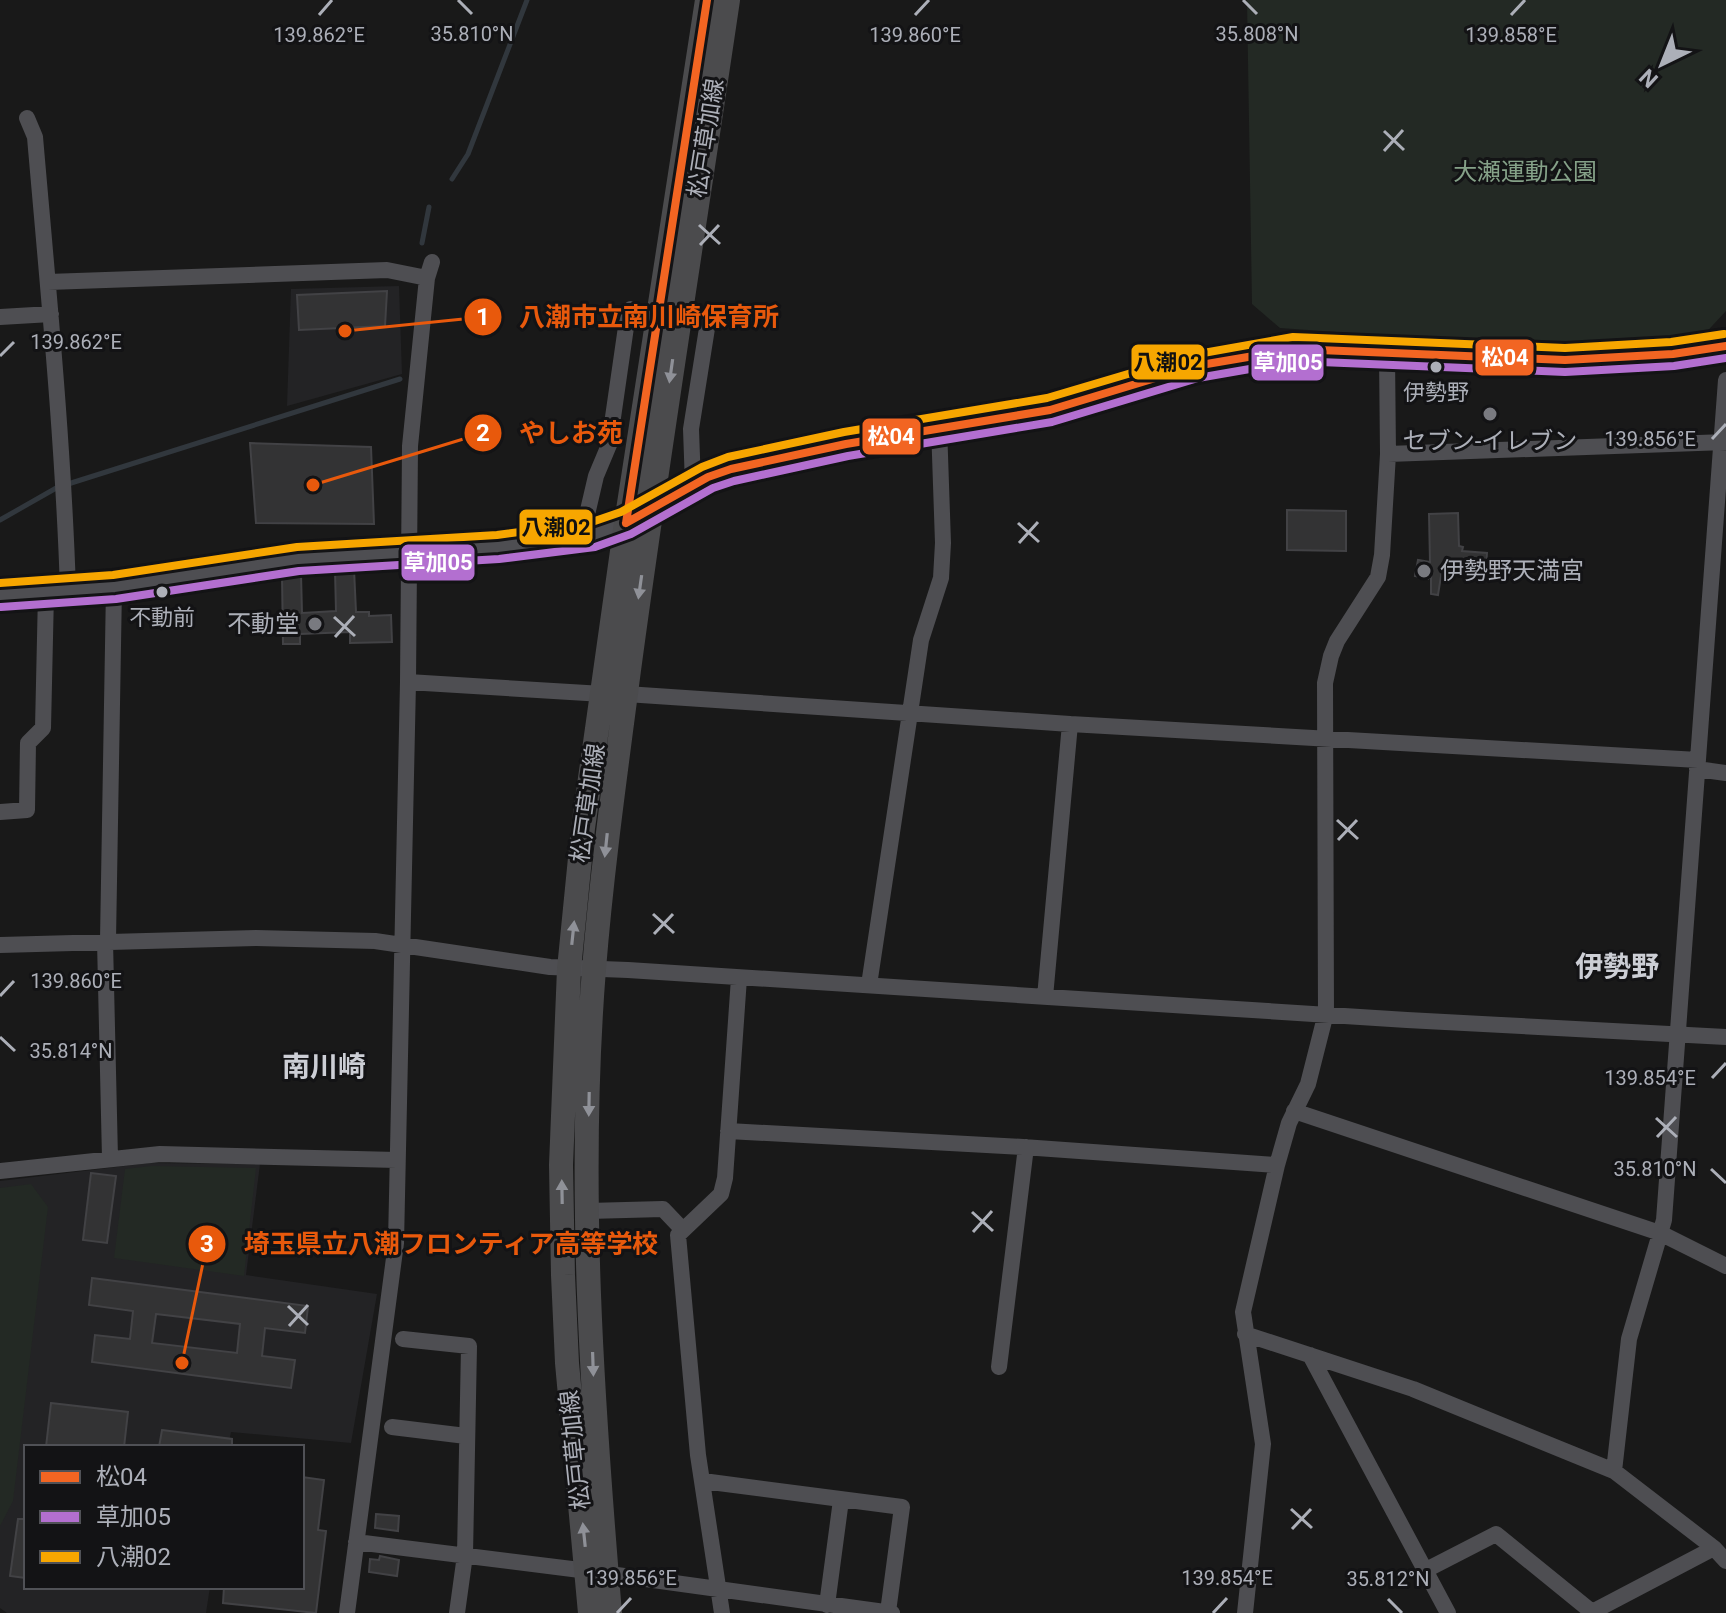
<svg xmlns="http://www.w3.org/2000/svg" width="1726" height="1613" font-family="Roboto,'Noto Sans JP',sans-serif">
<rect width="100%" height="100%" fill="#191919"/>
<path fill="#232325" d="M399,286L402,374L287,406L291,289Z
M150,1163L260,1164L246,1275L377,1294L351,1443L231,1432L228,1447H26V1587H210L206,1613H7L0,1608V1181Z"/>
<path fill="#232924" d="M1247,0H1726V311L1699,340L1518,345L1280,328L1252,304Z
M152,1166L256,1168L244,1276L114,1258L125,1169Z
M31,1184L48,1207L13,1501L0,1526V1188Z"/>
<g fill="none" stroke-linecap="round" stroke-linejoin="round">
<path stroke="#31373d" stroke-width="5" d="M452,179L468,154L527,0
M422,243L429,207
M68,484L400,379
M0,520L58,487"/>
</g>
<path fill="#333334" stroke="#424245" stroke-width="2" fill-rule="evenodd" d="M387,291L385,326L299,330L297,295Z
M250,443L371,447L374,524L256,523Z
M1287,510L1346,511V551L1287,550Z
M1458,513L1459,546L1463,547L1462,551L1487,553L1486,567L1443,563L1438,595L1431,594V576L1428,579L1415,576L1418,560L1430,562L1429,514Z
M354,569L356,612H369V616L391,615L392,642L350,643V632L300,634V644H283L282,575L301,574L302,613L336,611L335,570Z
M91,1173L116,1176L107,1243L83,1240Z
M92,1278L308,1306L305,1333L265,1328L262,1356L295,1360L291,1388L92,1362L95,1335L130,1339L133,1311L89,1305ZM156,1314L240,1324L237,1353L152,1343Z
M51,1403L128,1412L124,1447H46Z
M162,1430L232,1439V1447H159Z
M302,1477L324,1480L318,1530L326,1531L316,1613L223,1603L224,1587H302Z
M376,1514L399,1516L398,1531L375,1528Z
M18,1519H26V1578L10,1576Z
M380,1556L399,1560L397,1576L369,1572L370,1559L379,1560Z"/>
<g fill="none" stroke-linecap="round" stroke-linejoin="round">
<path stroke="#4e4e52" stroke-width="16" d="M27,118L35,137C48,288 63,438 68,590
M48,282L387,270L427,278
M0,317L51,314
M1388,454L1726,442
M693,485L691,429L708,322L699,320
M582,536L596,476L609,445L626,327L631,309L639,311
M408,682L603,694
M626,694L1070,724L1698,760
M1697,769L1726,773
M0,812L27,810L28,743L43,728L46,593
M108,940L114,587
M105,941L110,1158
M0,945L256,938L375,941L550,967L628,970L1407,1020L1726,1037
M869,985L921,640L941,578L943,543L939,426
M1045,997L1070,724
M1294,1111L1660,1233L1726,1266
M728,1131L1023,1147L1277,1165
M0,1171L160,1154L397,1160
M588,1211L663,1209L683,1230
M1245,1334L1413,1389L1614,1471L1714,1548L1726,1561
M403,1339L469,1346L465,1555L457,1613
M1310,1355L1448,1613
M999,1367L1026,1147
M392,1427L466,1436
M1614,1471L1629,1339L1664,1220L1726,380
M703,1481L902,1507L888,1612
M356,1542L588,1571L892,1613
M1426,1570L1496,1534L1592,1612L1714,1548
M827,1605L841,1500
M347,1613L396,1243L408,682L410,446L427,278L432,262
M722,1613L698,1455L678,1235L721,1194L725,1178L739,978
M1245,1613L1263,1444L1243,1312L1277,1165L1289,1123L1308,1084L1326,1013L1325,683L1331,656L1337,641L1378,577L1382,555L1388,454L1387,355"/>
<path stroke="#4e4e52" stroke-width="20" d="M0,595L114,587L298,559L498,547L592,535L626,523L708,477L731,469L846,444L1050,410L1195,366L1295,349C1438,354 1584,372 1726,346"/>
<path stroke="#4b4b4d" stroke-width="24" d="M590,1613L567,1363L563,1275L561,1165L569,969L583,828L626,523L707,0
M610,1613C592,1400 577,1183 594,969C602,869 616,770 629,670C659,446 695,223 728,0"/>
<defs>
<path id="bus-1" d="M626,523L708,477L731,469L846,444L1050,410L1195,366L1295,349L1565,360L1673,354L1726,346
M626,523L707,0"/>
<path id="bus-2" d="M1,607L116,599L299,571L499,559L595,547L631,534L713,488L734,481L848,456L1052,422L1198,378L1296,361L1565,372L1674,366L1726,358"/>
<path id="bus-3" d="M0,583L113,575L297,547L497,535L589,523L621,512L702,467L728,457L844,432L1047,398L1192,355L1293,337L1565,348L1671,342L1724,334"/>
</defs>
<use href="#bus-1" stroke="#131315" stroke-width="14"/>
<use href="#bus-2" stroke="#131315" stroke-width="14"/>
<use href="#bus-3" stroke="#131315" stroke-width="14"/>
<use href="#bus-1" stroke="#f26522" stroke-width="8"/>
<use href="#bus-2" stroke="#b36fd0" stroke-width="8"/>
<use href="#bus-3" stroke="#f7a600" stroke-width="8"/>
</g>
<defs><path id="oneway-solid" d="M-6-.8H1V-3.2L6.5 0L1 3.2V.8H-6Z" transform="scale(2)"/></defs>
<g fill="#8f9198">
<use href="#oneway-solid" transform="translate(671 371) rotate(98)"/>
<use href="#oneway-solid" transform="translate(640 587) rotate(98)"/>
<use href="#oneway-solid" transform="translate(606 845) rotate(96)"/>
<use href="#oneway-solid" transform="translate(573 933) rotate(-84)"/>
<use href="#oneway-solid" transform="translate(589 1104) rotate(91)"/>
<use href="#oneway-solid" transform="translate(562 1192) rotate(-91)"/>
<use href="#oneway-solid" transform="translate(593 1364) rotate(88)"/>
<use href="#oneway-solid" transform="translate(584 1535) rotate(-96)"/>
</g>
<path fill="none" stroke="#acafb8" stroke-width="3" d="M458,0L472,14M1243,0L1257,14M319,15L332,0M915,15L929,0M1511,15L1525,0M1384,131L1404,150M1384,151L1403,130M699,225L720,244M700,245L719,225M0,356L14,342M1712,439L1726,424M1018,523L1039,542M1019,543L1038,522M334,617L355,636M335,637L354,616M1337,820L1358,839M1338,840L1357,820M653,914L674,933M654,934L673,914M0,996L14,981M0,1037L15,1051M1712,1078L1726,1063M1656,1118L1677,1137M1657,1137L1676,1117M1711,1169L1726,1183M972,1212L993,1231M973,1232L992,1211M288,1306L308,1325M289,1326L308,1305M1291,1509L1312,1528M1292,1529L1311,1509M1388,1599L1402,1613M617,1613L631,1598M1213,1613L1227,1598"/>
<g fill="#acafb8" stroke="#131315" stroke-width="3">
<circle cx="1436" cy="367" r="7"/>
<circle cx="162" cy="592" r="7"/>
</g>
<g fill="#797a80" stroke="#131315" stroke-width="3">
<circle cx="1490" cy="414" r="8"/>
<circle cx="1424" cy="571" r="8"/>
<circle cx="315" cy="624" r="8"/>
</g>
<g text-anchor="middle" dominant-baseline="central" stroke-width="6" stroke-linejoin="round" paint-order="stroke">
<g font-size="22" fill="#acafb8" stroke="#131315">
<text x="1436" y="392">伊勢野</text>
<text x="162" y="617">不動前</text>
</g>
<g font-size="24" fill="#acafb8" stroke="#131315">
<text transform="translate(706 138) rotate(-81)">松戸草加線</text>
<text transform="translate(588 803) rotate(-82)">松戸草加線</text>
<text transform="translate(575 1450) rotate(-96)">松戸草加線</text>
</g>
<g font-size="24" fill="#85a188" stroke="#131315">
<text x="1525" y="172">大瀬運動公園</text>
</g>
<g font-size="24" fill="#acafb8" stroke="#131315">
<text x="1490" y="441">セブン-イレブン</text>
<text x="1440" y="571" text-anchor="start">伊勢野天満宮</text>
<text x="299" y="624" text-anchor="end">不動堂</text>
</g>
<g font-size="28" font-weight="bold" fill="#ccced5" stroke="#131315">
<text x="1617" y="966">伊勢野</text>
<text x="324" y="1066">南川崎</text>
</g>
</g>
<g font-size="20" text-anchor="middle" fill="#acafb8" stroke="#131315" stroke-width="6" stroke-linejoin="round" paint-order="stroke">
<text x="472" y="41">35.810°N</text>
<text x="1257" y="41">35.808°N</text>
<text x="319" y="42">139.862°E</text>
<text x="915" y="42">139.860°E</text>
<text x="1511" y="42">139.858°E</text>
<text x="76" y="349">139.862°E</text>
<text x="1650" y="446">139.856°E</text>
<text x="76" y="988">139.860°E</text>
<text x="71" y="1058">35.814°N</text>
<text x="1650" y="1085">139.854°E</text>
<text x="1655" y="1176">35.810°N</text>
<text x="631" y="1585">139.856°E</text>
<text x="1227" y="1585">139.854°E</text>
<text x="1388" y="1586">35.812°N</text>
</g>
<path fill="none" stroke="#e8590c" stroke-width="3" d="M345 331L483 317M313 485L483 433M182 1363L207 1244"/>
<g fill="#e8590c" stroke="#131315" stroke-width="3">
<circle cx="345" cy="331" r="8"/>
<circle cx="313" cy="485" r="8"/>
<circle cx="182" cy="1363" r="8"/>
<circle cx="483" cy="317" r="20"/>
<circle cx="483" cy="433" r="20"/>
<circle cx="207" cy="1244" r="20"/>
</g>
<g font-size="24" text-anchor="middle" font-weight="bold" fill="#fff">
<text x="483" y="325">1</text>
<text x="483" y="441">2</text>
<text x="207" y="1252">3</text>
</g>
<g font-size="26" text-anchor="middle" font-weight="bold" fill="#e8590c" stroke="#131315" stroke-width="6" stroke-linejoin="round" paint-order="stroke">
<text x="649" y="326">八潮市立南川崎保育所</text>
<text x="571" y="442">やしお苑</text>
<text x="451" y="1253">埼玉県立八潮フロンティア高等学校</text>
</g>
<g stroke="#131315" stroke-width="3">
<rect x="1474" y="338" width="61" height="39" rx="8" fill="#f26522"/>
<rect x="1130" y="343" width="76" height="38" rx="8" fill="#f7a600"/>
<rect x="1250" y="343" width="75" height="39" rx="8" fill="#b36fd0"/>
<rect x="861" y="417" width="61" height="39" rx="8" fill="#f26522"/>
<rect x="518" y="508" width="76" height="38" rx="8" fill="#f7a600"/>
<rect x="400" y="543" width="76" height="39" rx="8" fill="#b36fd0"/>
</g>
<g font-size="22" text-anchor="middle" font-weight="bold" fill="#fff">
<text x="1505" y="365">松04</text>
<text x="1288" y="370">草加05</text>
<text x="891" y="444">松04</text>
<text x="438" y="570">草加05</text>
</g>
<g font-size="22" text-anchor="middle" font-weight="bold" fill="#111">
<text x="1168" y="370">八潮02</text>
<text x="556" y="535">八潮02</text>
</g>
<rect x="24" y="1445" width="280" height="144" fill="#131315" stroke="#505156" stroke-width="2"/>
<rect x="40" y="1471" width="40" height="12" fill="#f26522" stroke="#505156" stroke-width="2"/>
<text x="96" y="1485" font-size="24" fill="#acafb8">松04</text>
<rect x="40" y="1511" width="40" height="12" fill="#b36fd0" stroke="#505156" stroke-width="2"/>
<text x="96" y="1525" font-size="24" fill="#acafb8">草加05</text>
<rect x="40" y="1551" width="40" height="12" fill="#f7a600" stroke="#505156" stroke-width="2"/>
<text x="96" y="1565" font-size="24" fill="#acafb8">八潮02</text>
<g transform="translate(1662 64) rotate(223)" stroke="#131315" stroke-width="6" paint-order="stroke">
<path d="M0-6L14 30L0 20L-14 30Z" fill="#acafb8"/>
<text y="-12" font-size="22" font-weight="bold" text-anchor="middle" fill="#acafb8">N</text>
</g>
</svg>
